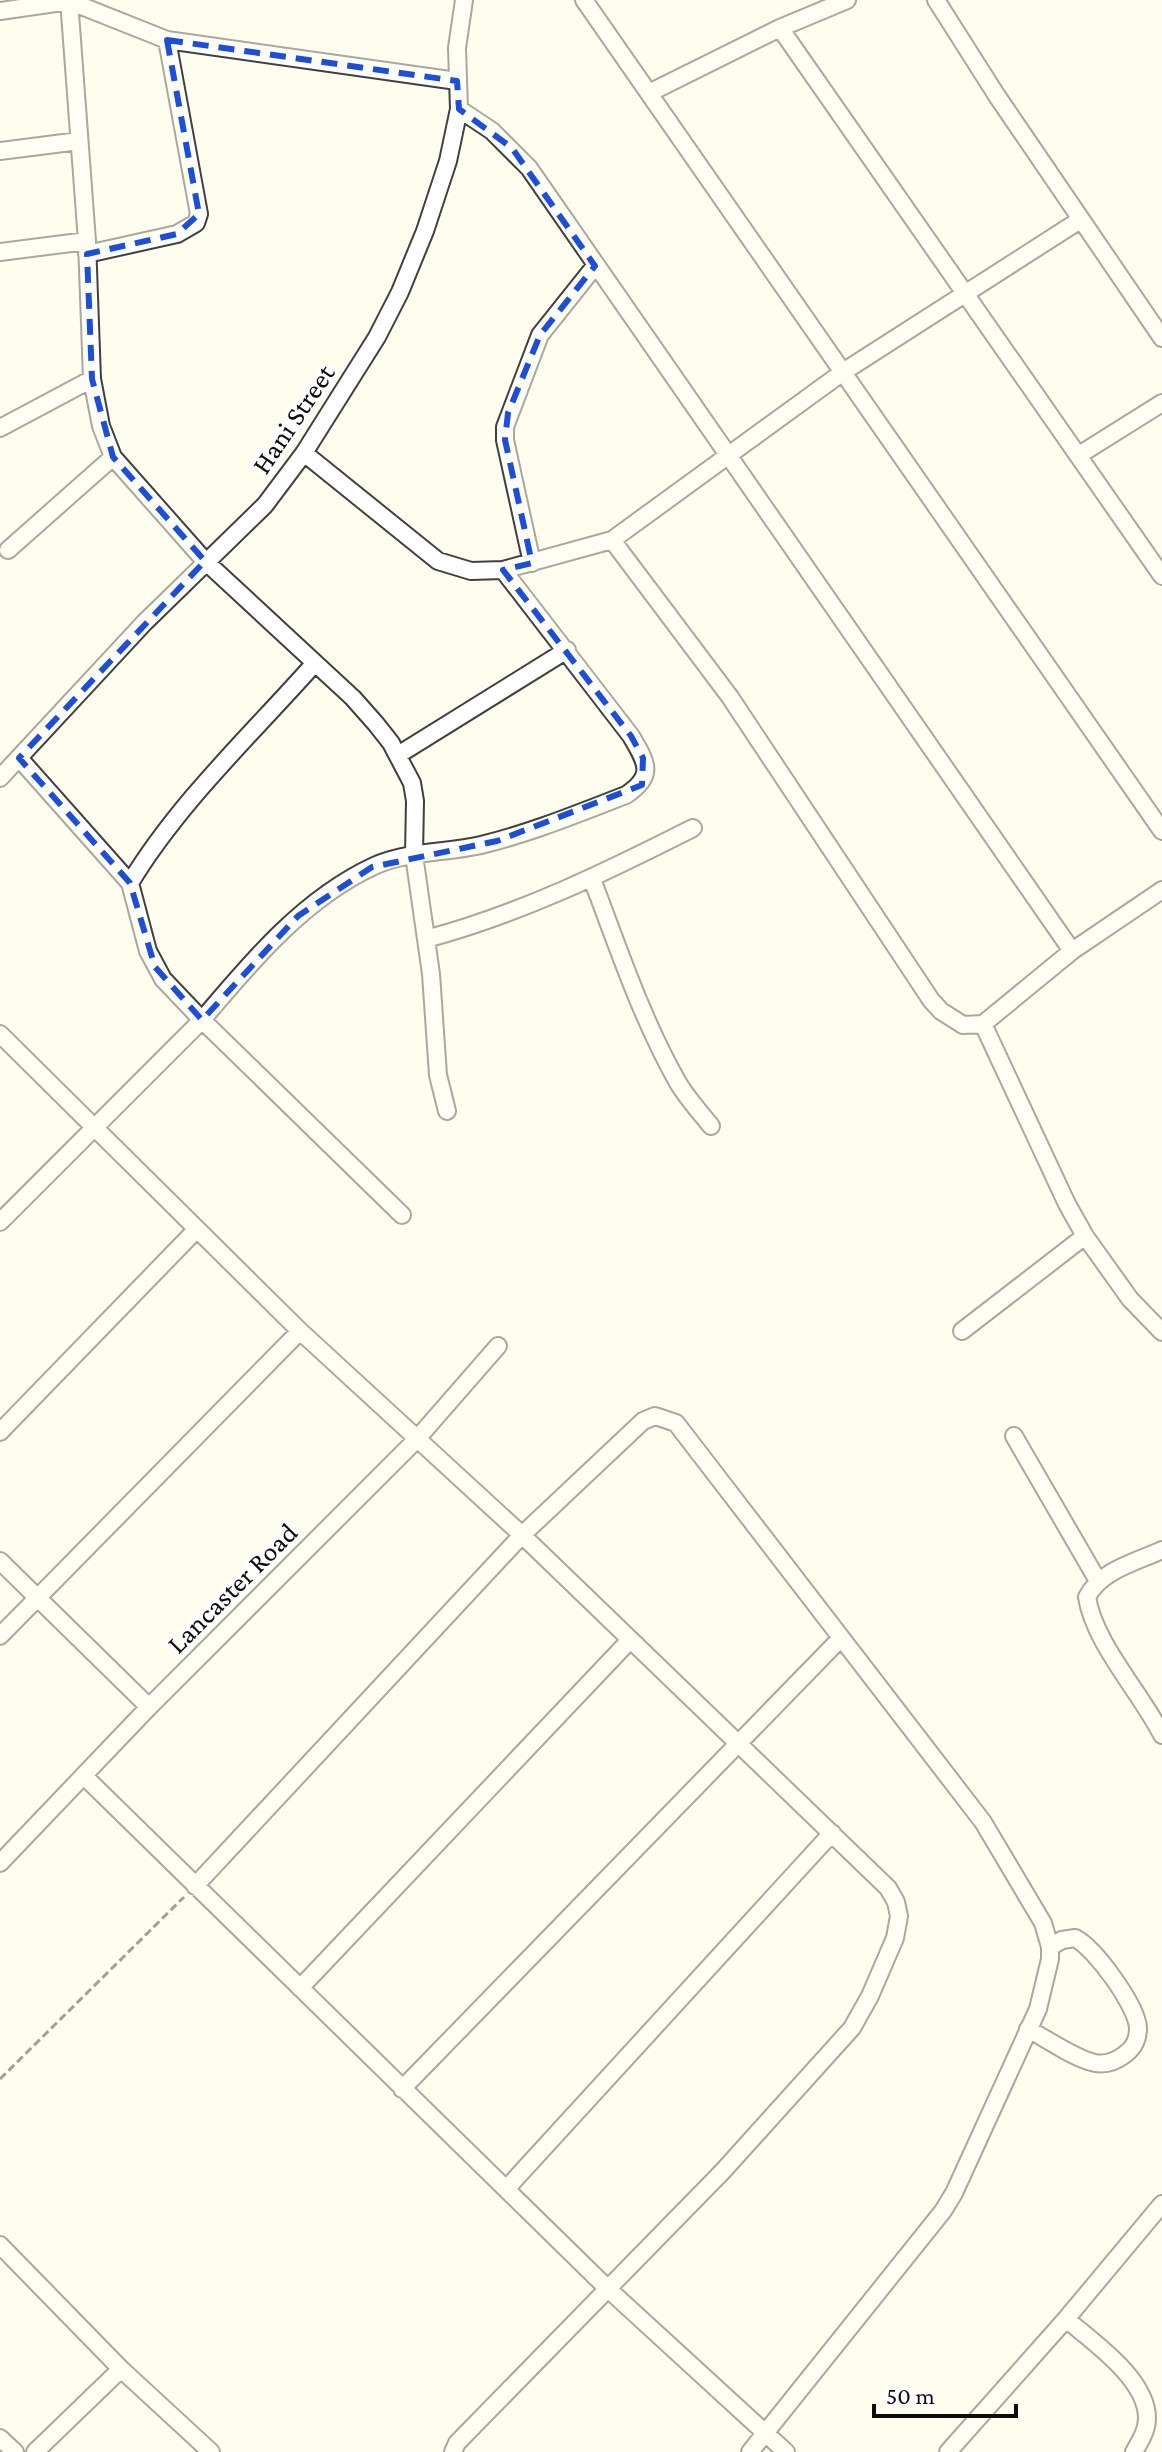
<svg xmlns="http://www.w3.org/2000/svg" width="1162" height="2452" font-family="'Crimson Pro',serif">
<rect width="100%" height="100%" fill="#fffded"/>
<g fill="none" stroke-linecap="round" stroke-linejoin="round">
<defs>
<path id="minor" d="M69,0L87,241L92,379L101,426L113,457L205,561L353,698L376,724L391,743L412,783L415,801L414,855L431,974L438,1075L447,1111
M584,0L1162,831
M936,0L997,96L1162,338
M0,11L69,1L167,40L457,81
M780,28L1162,576
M649,93L780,28L847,0
M459,109L492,131L529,168L1072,951
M0,151L79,141
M0,252L87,241
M87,254L177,234L196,223L199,214L167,40
M0,428L92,379
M304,453L438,561L471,571L503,570L612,540L843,372L1080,220
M1079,455L1162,403
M612,540L730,697L931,1000L941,1011L963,1025L983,1024L1072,951L1162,890
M8,550L113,457
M532,563L505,440V427L540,335L595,266
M398,755L567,650
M19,758L130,883L148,951L163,979L202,1020L402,1215
M0,778L144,623L265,505L304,453L377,337L400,292L425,231L448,161L459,109L457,48L464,0
M592,879C618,947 641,1017 677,1081C686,1097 699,1111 711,1126
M130,883C179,802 251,735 314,664
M426,939C520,914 606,872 693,828
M983,1024L1067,1204L1085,1236L1130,1299L1162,1332
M0,1034L300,1331L522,1535L888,1888L896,1902L899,1916L895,1938L870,1996L852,2028L723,2171L457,2443L453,2452
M0,1222L202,1020C251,962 303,899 374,866C407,851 446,853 481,845C531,833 579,813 626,795C655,776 647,763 631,736L503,570
M962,1331L1085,1236
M0,1432L196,1230
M1014,1436L1098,1581
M1162,1550C1136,1562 1101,1570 1087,1597C1094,1643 1141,1693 1162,1735
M0,1561L149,1707
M0,1636L300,1331
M84,1776L607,2288L786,2452
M0,1863L149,1707L416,1440L498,1346
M195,1886L522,1535L643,1421L655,1416L676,1423L983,1822L1043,1923L1050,1947V1959L1038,2009L954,2193L943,2211L750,2452
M300,1988L630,1640
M1028,2029C1047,2039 1075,2059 1095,2063C1106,2065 1116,2061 1124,2055C1134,2048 1138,2040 1138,2028C1137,2006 1095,1948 1075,1938L1062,1940L1050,1947
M402,2089L841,1638
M507,2188L832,1833
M0,2245L121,2369L211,2452
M1066,2319C1093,2342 1147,2379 1147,2418C1147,2431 1140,2441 1134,2452
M0,2438L15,2452
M35,2452L121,2369
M948,2452L1066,2319L1162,2204"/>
</defs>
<use href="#minor" stroke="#404040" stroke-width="20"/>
<path stroke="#2f2f2f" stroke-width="3" stroke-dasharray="8 4" stroke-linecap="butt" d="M0,2079L184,1897"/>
<use href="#minor" stroke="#fff" stroke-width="16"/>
</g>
<path d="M0 0H1162V2452H0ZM167,40L457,81L459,109L512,148L595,266L540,335L508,413L505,440L532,563L503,570L631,736L643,758L642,785L497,841L372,867L298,916L202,1020L155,967L130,883L19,758L205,561L113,457L92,379L87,254L177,234L199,214Z" fill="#fffded" fill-opacity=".55" fill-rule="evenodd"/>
<path fill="none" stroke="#1d4ed8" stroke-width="6" stroke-dasharray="16 10" stroke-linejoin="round" d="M167,40L457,81L459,109L512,148L595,266L540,335L508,413L505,440L532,563L503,570L631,736L643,758L642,785L497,841L372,867L298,916L202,1020L155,967L130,883L19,758L205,561L113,457L92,379L87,254L177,234L199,214Z"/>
<g text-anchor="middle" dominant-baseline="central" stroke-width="8" stroke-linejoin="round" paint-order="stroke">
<g font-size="28" fill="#0d0d0d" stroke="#fff">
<text transform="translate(293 419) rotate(-56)">Hani Street</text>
<text transform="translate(232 1588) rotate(-45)">Lancaster Road</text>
</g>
</g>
<path d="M874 2404v12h142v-12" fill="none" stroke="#0d0d0d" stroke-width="4"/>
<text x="886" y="2404" font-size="24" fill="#0d0d0d" stroke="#ffffff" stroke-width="6" paint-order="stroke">50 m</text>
</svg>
